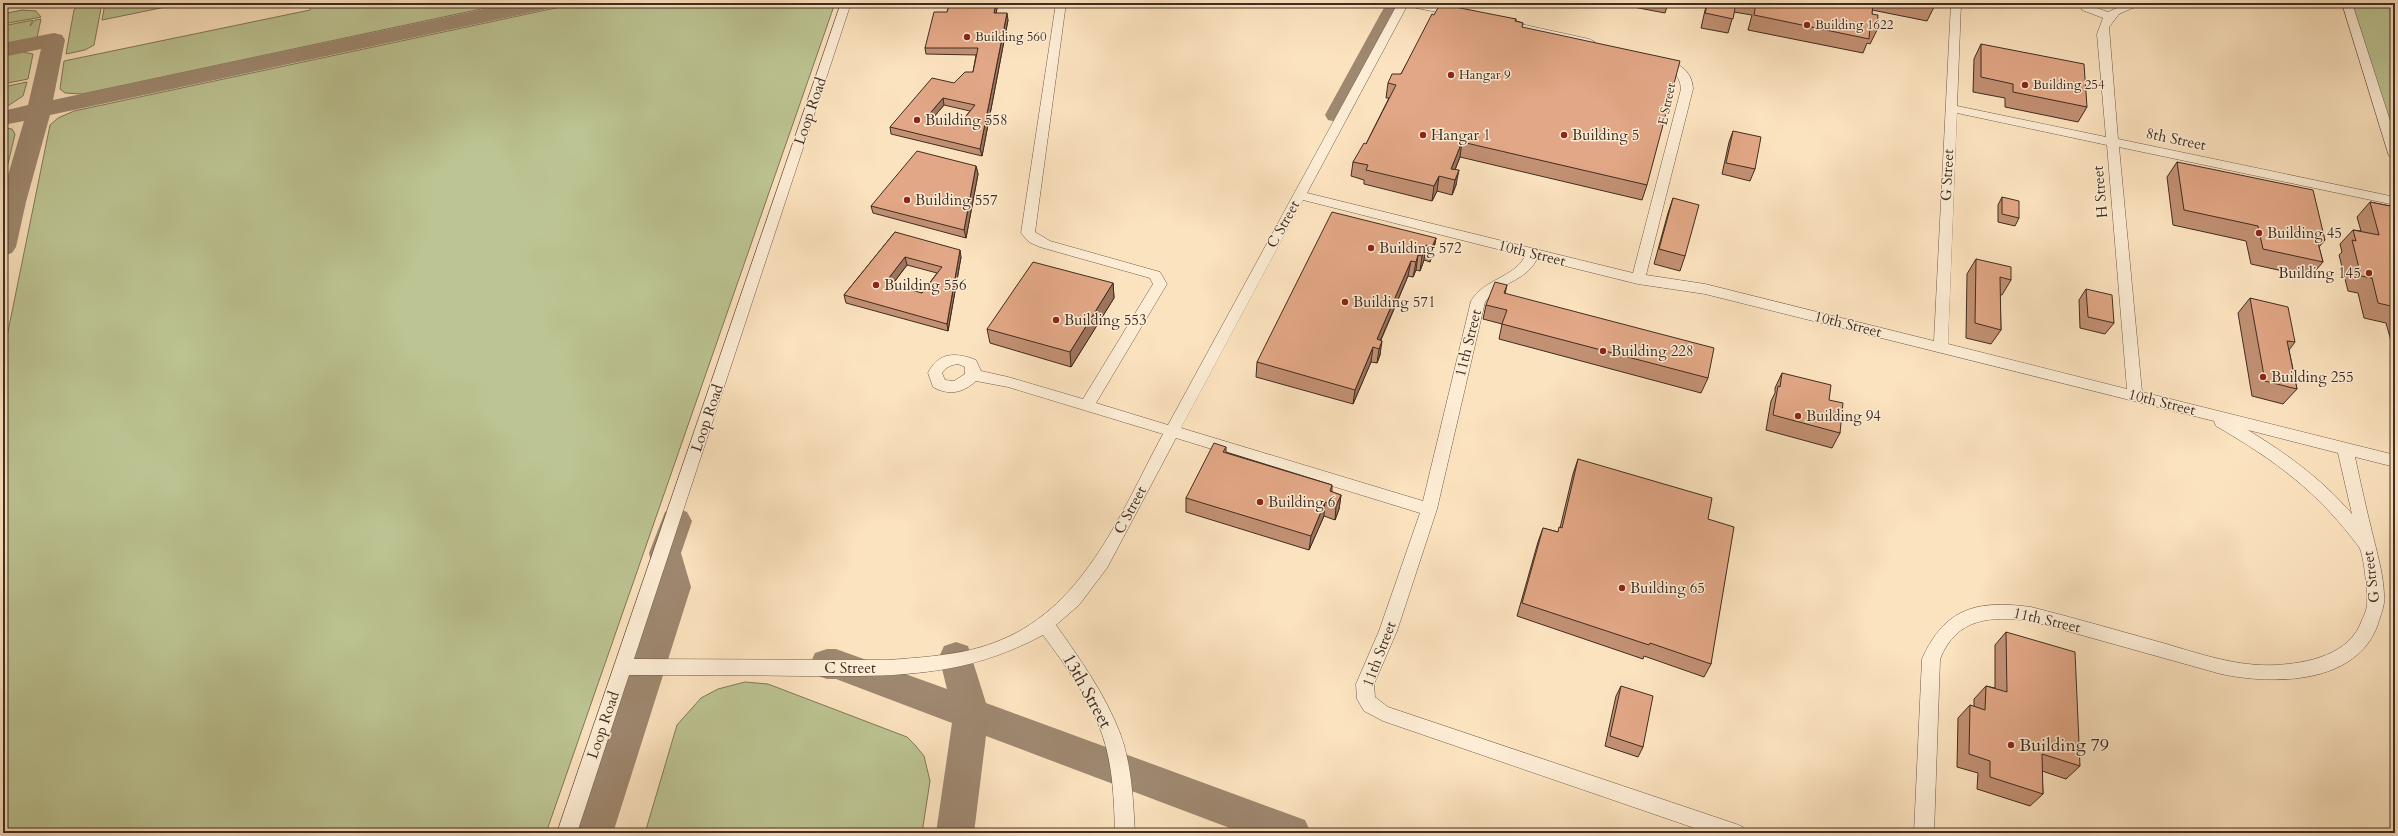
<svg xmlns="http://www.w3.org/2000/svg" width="2398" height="836" font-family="Cardo,serif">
<rect width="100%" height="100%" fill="#fce3bf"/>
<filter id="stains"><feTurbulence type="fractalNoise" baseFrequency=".005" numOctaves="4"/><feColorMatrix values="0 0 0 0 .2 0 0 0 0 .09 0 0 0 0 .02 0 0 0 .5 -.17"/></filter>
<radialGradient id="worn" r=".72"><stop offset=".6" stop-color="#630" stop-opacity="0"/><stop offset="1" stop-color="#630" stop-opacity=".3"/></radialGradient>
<path fill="#bdc493" stroke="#7e785a" d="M81,3H102L94,45L85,50L66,54L74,10Z
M105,3H185L102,20Z
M310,3H509L82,94L65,93L60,89L64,61L310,10Z
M579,3H835L546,833H3V356L50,125L58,118L74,111Z
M2352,3H2395V139Z
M22,10L36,11L41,17L3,24V14Z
M41,19L37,38L3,45V26L33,20L30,26L35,20Z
M22,52L33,54L28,79L3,84V56Z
M27,82L23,96L3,109V87Z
M3,128L12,129L15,134L3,185Z
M745,682L768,684L907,737L915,745L924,756L930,781L922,833H645L677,725L701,698L718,689Z"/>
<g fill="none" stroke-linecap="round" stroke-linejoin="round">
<path fill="#9e8870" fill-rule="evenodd" d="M512,3H554L551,8L543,10L50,115L26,202L16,247L12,253L3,256V192L24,121L3,125V111L28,105L41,49L3,57V43L54,33L62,35L65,40L53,100Z
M1392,6L1400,8L1403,13L1349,115L1346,120L1337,122L1328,120L1325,115L1381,13L1384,8Z
M676,508L687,512L692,521L681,553L691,587L613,833H575L657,587L649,553L665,512Z
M956,642L968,646L986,703L1305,820L1311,833H1243L986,736L974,833H936L952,723L836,679H827L815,675L810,664L815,653L827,649H836L947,689L939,657L944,646Z"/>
<defs>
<path id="minor" d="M841,3H851L634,659L888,660C926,657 966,655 1001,640C1086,605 1122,510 1163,434L1008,387L976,381C963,393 949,396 933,387L928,373C938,352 956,352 976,360L981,371L1008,377L1083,399L1153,284L1150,278L1040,247L1029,242L1021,233L1056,3H1066L1035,232L1050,241L1160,272L1167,284L1096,403L1168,425L1398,3H1422L1460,11L1462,13L1456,16L1407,6L1307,193L1633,273L1681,89C1680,73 1669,68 1655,63L1653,61L1655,59L1659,58C1677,62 1692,69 1693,89L1646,275L1705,284L1934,341L1951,3H1961L1957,106L2106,137L2097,34L2103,18L2082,10L2080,3H2090L2091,6L2108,12L2127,3H2144L2119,14L2109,27L2118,139L2395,197V205L2119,147L2142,392L2395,455V467L2355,457C2361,485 2367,512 2374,540C2379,560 2385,582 2384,603C2383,610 2380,617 2378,624C2357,685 2273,685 2221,674L2031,621C1991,616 1957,617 1940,659L1934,833H1914L1922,659C1945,607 1978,600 2031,607C2075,618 2119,631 2163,643C2200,654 2238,667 2276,665C2308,663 2350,655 2362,620C2364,616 2366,611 2367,606C2368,596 2364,554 2359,547C2317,491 2276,461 2216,426L2214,421L1705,294L1638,284L1537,259C1526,282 1499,282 1485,302L1437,509L1397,631L1374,684L1375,697L1388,707L1736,824L1743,827L1746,833H1709L1383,721L1364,711L1357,699L1356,684L1379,631L1420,513L1176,438L1107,568L1079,605L1056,625C1080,659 1105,694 1120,733C1132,765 1133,800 1135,833H1115C1114,800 1113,765 1102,734C1090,698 1065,665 1043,635C961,679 892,676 802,676C744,675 687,675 629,675L577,833H557ZM1957,113L2107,145L2127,389L1948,344ZM1303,200L1525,256C1514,278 1485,278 1471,301L1423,501L1181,428ZM958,364L965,367V374L954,381L945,380L942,373C946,367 951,365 958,364ZM2248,430L2338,453L2352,514C2322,479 2287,454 2248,430Z
M2342,3H2352L2395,136V160L2389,156Z
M1507,21L1589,39L1595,42L1589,45L1503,26V22Z"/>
</defs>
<use href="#minor" stroke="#6f5a48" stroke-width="1"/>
<use href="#minor" fill="#fdedd5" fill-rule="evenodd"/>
</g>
<path fill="#c29073" stroke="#402c20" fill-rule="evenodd" d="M950,3H998L996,13L1008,20L982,156L891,134L890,127L973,72L976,55L926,54L925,48L947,12ZM944,105L970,111L958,126L932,119Z
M1612,3H1668L1665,13Z
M1691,3H1934V7L1927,21L1872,10V14L1877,30L1870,44L1867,43L1863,53L1748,30L1752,15L1734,12L1728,33L1701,28L1706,6Z
M1434,15L1516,19V21L1523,23L1522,27L1647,185L1642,200L1460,157L1455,170L1456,185L1452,195L1437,191L1432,201L1364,184V180L1351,176L1353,162L1366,144L1389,98H1386L1388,83L1401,74Z
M1981,44L2087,107L2078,122L2005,107V98L1973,92L1974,59Z
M1733,131L1755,169L1750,181L1722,174L1729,142Z
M2177,162L2325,240L2319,247L2323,262L2310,277L2251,264L2246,241L2173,225L2167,177Z
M976,166L978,174L966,238L873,213L871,206Z
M2002,197L2019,218L2015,226L1998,222V205Z
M1673,198L1685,256L1680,271L1654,264L1668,213Z
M2370,202L2395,207V355L2386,323L2364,318L2358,293L2348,291L2339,255L2342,252L2340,244L2353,230L2361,231L2357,217Z
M895,232L961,257L948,331L846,303L844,295ZM907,265L937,273L922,293L892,285Z
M1436,238L1433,253L1430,262L1424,260L1420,271L1416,270L1413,277L1408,276L1381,340L1380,355L1377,363L1371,362L1353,404L1256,377L1257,362Z
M1976,259L2011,280L2002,295H2000L2001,330L1991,344L1966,338L1967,274Z
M1113,283L1114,298L1071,367L990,343L987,329Z
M1507,285L1505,294L1708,378L1701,393L1499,339L1502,324L1483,319L1486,305Z
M2086,289L2114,323L2105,334L2080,328L2079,300Z
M2250,298L2295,342L2289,350L2297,389L2283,404L2252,396L2238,313Z
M1782,373L1829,400L1840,433L1832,448L1766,430L1771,401L1775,393V388Z
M1226,447V452L1332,485V492L1341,495L1339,509L1335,520L1324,516L1309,550L1186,512V498Z
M1578,459L1708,519L1711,664L1704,677L1644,656L1643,659L1517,616L1538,542L1543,528L1558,532L1560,528L1573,474Z
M2006,632L2080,766L2066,779L2042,771L2043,794L2030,806L1977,789L1978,773L1957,767L1958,718L1970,705L1974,707V699L1986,686L1995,688V645Z
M1621,686L1643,747L1638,757L1605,746L1616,696Z"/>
<path fill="#9e755e" stroke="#402c20" d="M996,3H998L995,20L994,13Z
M1007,13L1008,20L982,156L980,149Z
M943,98L944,105L927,125L926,118Z
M1462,142L1460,157L1451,179V169Z
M976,166L978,174L966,238L964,230Z
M1459,170L1456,185L1452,195L1455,180Z
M1439,176L1437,191L1432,201L1434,186Z
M1436,238L1433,253L1430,262L1432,247Z
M1426,245L1424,260L1420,271L1422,256Z
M960,250L961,257L948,331L947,324Z
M1418,255L1416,270L1413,277L1416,262Z
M905,257L907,265L887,291L885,283Z
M1411,261L1408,276L1377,348V339Z
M1113,283L1114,298L1071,367L1070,352Z
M1382,341L1380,355L1377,363L1379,349Z
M1373,347L1371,362L1353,404L1355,390Z
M1341,495L1339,509L1335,520L1336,506Z
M1325,502L1324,516L1309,550L1311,536Z"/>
<path fill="#e2a786" stroke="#402c20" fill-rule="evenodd" d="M950,3H996L994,13H1007L980,149L890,127L932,78L954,83L965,72H973L978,48H925L934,12H947ZM943,98L975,105L958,126L926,118Z
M1708,3H1736L1733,19L1705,13Z
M1756,3H1873L1872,14L1878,15L1877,30L1870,28L1869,39L1754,15Z
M1915,3H1934V7Z
M1440,4L1516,19L1515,21L1523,23L1522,27L1680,61L1647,185L1462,142L1451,169L1459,170L1455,180L1439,176L1434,186L1366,170L1368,165L1353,162L1364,143L1366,144L1396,85L1388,83L1392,74H1401L1432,14L1434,15Z
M1981,44L2084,64L2087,107L2013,92V84L1981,77Z
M1733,131L1761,137L1755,169L1726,163Z
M917,151L976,166L964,230L871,206Z
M2177,162L2313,190L2325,240L2317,239L2323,262L2263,249L2258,226L2184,210Z
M2002,197L2019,201V218L2002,214Z
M1673,198L1699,205L1685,256L1659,249Z
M2370,202L2395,207V307L2378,303L2372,278L2361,276L2352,240L2356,241L2353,230L2379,235Z
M1332,212L1436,238L1432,247L1426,245L1422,256L1418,255L1416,262L1411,261L1377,339L1382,341L1379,349L1373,347L1355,390L1257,362Z
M895,232L960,250L947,324L844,295ZM905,257L942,267L922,293L885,283Z
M1976,259L2011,267V280L2000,277L2001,330L1975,323Z
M1033,262L1113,283L1070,352L987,329Z
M1495,282L1507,285L1504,293L1714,348L1708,378L1502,324L1507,310L1486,305Z
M2086,289L2112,295L2114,323L2088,317Z
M2250,298L2288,307L2295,342L2287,341L2297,389L2265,381Z
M1782,373L1831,385L1829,400L1843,403L1840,433L1773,415L1778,386L1780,387Z
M1214,443L1226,447L1223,452L1332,485L1330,491L1341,495L1336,506L1325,502L1311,536L1186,498Z
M1578,459L1712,498L1708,519L1734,527L1711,664L1650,643L1649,645L1522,603L1543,528L1558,532L1559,527L1562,528Z
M2006,632L2075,652L2080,766L2042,754L2043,794L1990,777V761L1969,754L1970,705L1985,710L1986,686L2007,692Z
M1621,686L1653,696L1643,747L1610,736Z"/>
<g fill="#8f2418" stroke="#fdedd5" stroke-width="1.5">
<circle cx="1807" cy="25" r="4"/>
<circle cx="967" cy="37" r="4"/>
<circle cx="1451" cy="75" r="4"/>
<circle cx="2025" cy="85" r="4"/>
<circle cx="917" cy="120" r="4"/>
<circle cx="1423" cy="135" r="4"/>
<circle cx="1564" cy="135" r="4"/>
<circle cx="907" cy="200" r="4"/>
<circle cx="2259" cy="233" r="4"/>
<circle cx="1371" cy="248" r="4"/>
<circle cx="2369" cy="273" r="4"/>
<circle cx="876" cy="285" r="4"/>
<circle cx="1345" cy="302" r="4"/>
<circle cx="1056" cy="320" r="4"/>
<circle cx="1603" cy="351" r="4"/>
<circle cx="2263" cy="377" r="4"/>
<circle cx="1798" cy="416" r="4"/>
<circle cx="1260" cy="502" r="4"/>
<circle cx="1622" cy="588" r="4"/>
<circle cx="2011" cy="745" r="4"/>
</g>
<g text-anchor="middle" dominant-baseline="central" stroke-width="3" stroke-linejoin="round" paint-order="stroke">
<g font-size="13" fill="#402c20" stroke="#fdedd5" text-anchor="start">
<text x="1815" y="25">Building 1622</text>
<text x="975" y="37">Building 560</text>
<text x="1459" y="75">Hangar 9</text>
<text x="2033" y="85">Building 254</text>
</g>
<g font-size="13" fill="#402c20" stroke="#fdedd5">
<text transform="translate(1667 104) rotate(-78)">E Street</text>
</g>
<g font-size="15" fill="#402c20" stroke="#fdedd5">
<text transform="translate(810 111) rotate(-71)">Loop Road</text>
<text transform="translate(2176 139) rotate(12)">8th Street</text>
<text transform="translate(1947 175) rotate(-87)">G Street</text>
<text transform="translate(2100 192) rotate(-95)">H Street</text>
<text transform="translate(1283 224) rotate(-61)">C Street</text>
<text transform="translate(1532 253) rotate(14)">10th Street</text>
<text transform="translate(1848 324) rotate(14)">10th Street</text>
<text transform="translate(1468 343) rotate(-76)">11th Street</text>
<text transform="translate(2162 402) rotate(14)">10th Street</text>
<text transform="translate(707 418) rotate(-71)">Loop Road</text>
<text transform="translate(1130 510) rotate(-62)">C Street</text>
<text transform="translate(2371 577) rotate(-97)">G Street</text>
<text transform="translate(2047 620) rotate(13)">11th Street</text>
<text transform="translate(1379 654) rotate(-69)">11th Street</text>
<text x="850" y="668">C Street</text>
<text transform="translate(603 725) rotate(-71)">Loop Road</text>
</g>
<g font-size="15" fill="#402c20" stroke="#fdedd5" text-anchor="start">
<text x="925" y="120">Building 558</text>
<text x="1431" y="135">Hangar 1</text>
<text x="1572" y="135">Building 5</text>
<text x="915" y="200">Building 557</text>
<text x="2267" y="233">Building 45</text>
<text x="1379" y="248">Building 572</text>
<text x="2361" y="273" text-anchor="end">Building 145</text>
<text x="884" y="285">Building 556</text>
<text x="1353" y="302">Building 571</text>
<text x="1064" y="320">Building 553</text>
<text x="1611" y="351">Building 228</text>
<text x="2271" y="377">Building 255</text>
<text x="1806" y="416">Building 94</text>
<text x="1268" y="502">Building 6</text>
<text x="1630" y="588">Building 65</text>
</g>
<g font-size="18" fill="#402c20" stroke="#fdedd5">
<text transform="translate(1087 691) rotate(61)">13th Street</text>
</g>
<g font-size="18" fill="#402c20" stroke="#fdedd5" text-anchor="start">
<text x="2019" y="745">Building 79</text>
</g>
</g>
<rect width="2398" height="836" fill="none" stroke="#fce3bf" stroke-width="16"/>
<rect x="4" y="4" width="2390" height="828" fill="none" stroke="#402c20" stroke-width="2"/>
<rect x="8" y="8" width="2382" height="820" fill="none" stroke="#402c20"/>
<rect width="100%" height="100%" filter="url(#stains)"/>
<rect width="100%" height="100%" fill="url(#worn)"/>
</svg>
